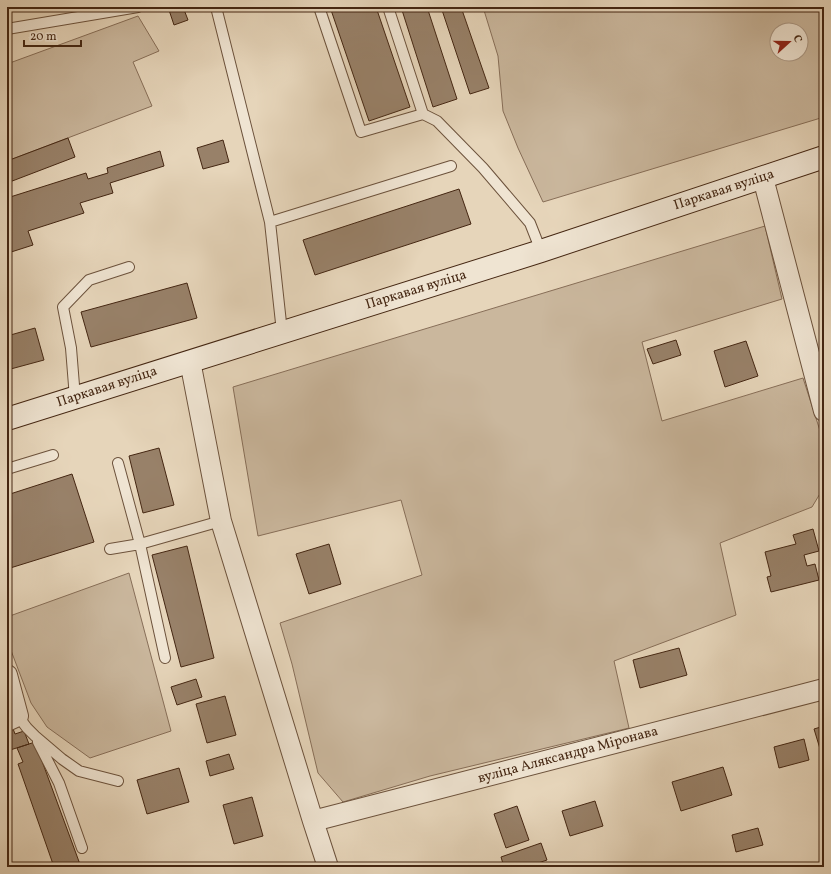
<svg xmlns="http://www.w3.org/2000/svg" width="831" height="874" font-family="Vollkorn,serif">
<rect width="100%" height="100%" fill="#e6d5ba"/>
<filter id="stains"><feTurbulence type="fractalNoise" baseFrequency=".005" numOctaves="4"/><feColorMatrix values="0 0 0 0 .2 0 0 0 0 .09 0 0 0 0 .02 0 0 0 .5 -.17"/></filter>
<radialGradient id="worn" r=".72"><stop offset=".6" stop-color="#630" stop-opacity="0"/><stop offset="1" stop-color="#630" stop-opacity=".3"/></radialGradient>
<path fill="#cab79d" stroke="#876e58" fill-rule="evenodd" d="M483,7H824V117L543,202L518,148L503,111L498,56ZM777,30H801V54H777Z
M138,16L159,51L133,62L152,106L7,161V64Z
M765,226L782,299L642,342L662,421L803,378L824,443V487L812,507L720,543L736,615L614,661L629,728L430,776L343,802L318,773L292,664L280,623L422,575L401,500L258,536L233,387Z
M129,573L171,731L90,758L47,727L31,703L7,640V617Z"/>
<path fill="#988169" stroke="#442612" d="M177,7H183L188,20L174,25L169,10Z
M330,7H376L410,107L369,121Z
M401,7H427L457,99L433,107Z
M441,7H461L489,88L470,94Z
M68,138L75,157L7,183V161Z
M223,140L229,162L203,169L197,148Z
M160,151L164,166L110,183L113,193L80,203L84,213L28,231L33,245L8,253L7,249V198L86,173L88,179L108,173L107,168Z
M459,189L471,224L315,275L303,240Z
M187,283L197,318L91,347L81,312Z
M35,328L44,360L7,370V336Z
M676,340L681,355L653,364L647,349Z
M746,341L758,376L725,387L714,351Z
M159,448L174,505L143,513L129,456Z
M72,474L94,542L7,569V495Z
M813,529L819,551L804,555L807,566L815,564L819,580L771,592L767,577L771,576L765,552L796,544L793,535Z
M329,544L341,584L309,594L296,554Z
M187,546L214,658L181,667L152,555Z
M679,648L687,675L640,688L633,660Z
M196,679L202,697L177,705L171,687Z
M225,696L236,735L207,743L196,704Z
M12,726L15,734L24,731L29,744L7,751V727Z
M824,726V762L814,729Z
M804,739L809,760L779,768L774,747Z
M35,742L81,867H54L18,764L23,762L17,748Z
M229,754L234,769L210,776L206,761Z
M723,767L732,795L681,811L672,782Z
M179,768L189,802L147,814L137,780Z
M252,797L263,836L234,844L223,805Z
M595,801L603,826L570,836L562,811Z
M517,806L529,840L506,848L494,814Z
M758,828L763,845L736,852L732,835Z
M541,843L547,860L535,864L536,867H504L501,857Z"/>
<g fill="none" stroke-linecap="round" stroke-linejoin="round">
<defs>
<path id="lane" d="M216,7L270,222L282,332
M319,7L361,132L423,114
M388,7L423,114L437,121L483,168L530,223L541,251
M7,29L138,7
M270,222L451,166
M75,398L71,348L63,307L89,280L129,267
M118,463L140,544L165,658
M7,469L53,455
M110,549L140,544L221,521
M18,716L27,728L35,736L62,759L79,771L118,781
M38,742L59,783L82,848"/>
<path id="street" d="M763,178L824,411
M190,361L221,521L313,821L328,867
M7,675L18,716L7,721
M313,821L824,689"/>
<path id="secondary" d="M7,419L541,251L824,157"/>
</defs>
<use href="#lane" stroke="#6c523c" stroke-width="12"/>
<use href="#street" stroke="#6c523c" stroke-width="22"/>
<use href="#secondary" stroke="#442612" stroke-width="24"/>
<use href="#lane" stroke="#efe4d2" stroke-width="10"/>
<use href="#street" stroke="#efe4d2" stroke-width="20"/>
<use href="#secondary" stroke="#efe4d2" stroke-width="22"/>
</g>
<g text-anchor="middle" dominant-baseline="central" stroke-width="3" stroke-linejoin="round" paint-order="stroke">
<g font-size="14" fill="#442612" stroke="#efe4d2">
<text transform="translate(724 190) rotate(-18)">Паркавая вуліца</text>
<text transform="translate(416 290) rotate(-17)">Паркавая вуліца</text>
<text transform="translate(107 387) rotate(-18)">Паркавая вуліца</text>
<text transform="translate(568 755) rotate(-15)">вуліца Аляксандра Міронава</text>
</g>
</g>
<rect width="831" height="874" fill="none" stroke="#e6d5ba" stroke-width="24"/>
<rect x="8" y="8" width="815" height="858" fill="none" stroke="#442612" stroke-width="2"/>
<rect x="12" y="12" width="807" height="850" fill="none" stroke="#442612"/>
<g transform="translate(789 42) rotate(69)"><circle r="19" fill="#efe4d2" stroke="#ab9885"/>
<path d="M0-3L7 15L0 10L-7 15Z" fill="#8f2418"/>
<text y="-6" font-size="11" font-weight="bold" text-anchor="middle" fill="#442612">С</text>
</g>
<path d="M24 40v6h57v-6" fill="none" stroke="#442612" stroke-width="2"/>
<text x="30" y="40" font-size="12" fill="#442612" stroke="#efe4d2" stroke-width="3" paint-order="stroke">20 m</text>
<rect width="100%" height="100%" filter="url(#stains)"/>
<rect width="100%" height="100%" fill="url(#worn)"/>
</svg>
